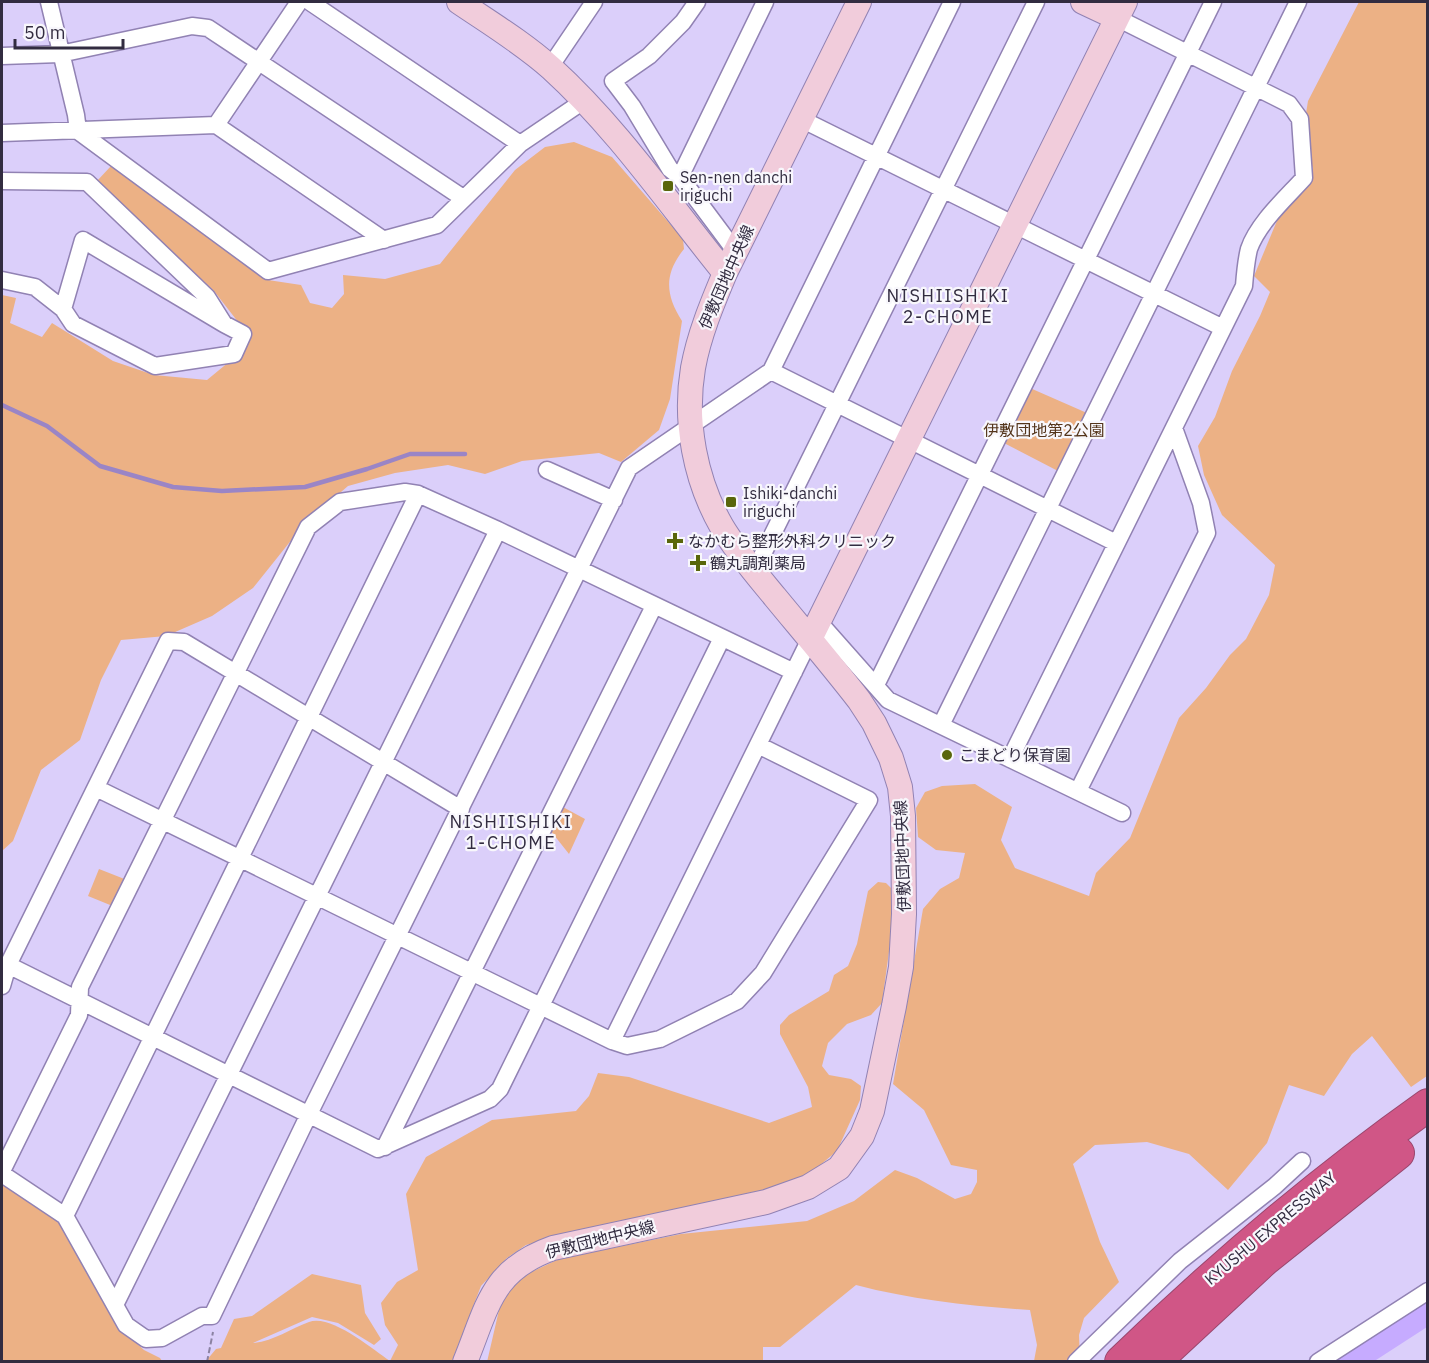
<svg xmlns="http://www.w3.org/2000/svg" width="1429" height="1363" font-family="'IBM Plex Sans','Noto Sans JP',sans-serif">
<rect width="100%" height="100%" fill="#dbcffa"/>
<path fill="#ecb185" d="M1359,2H1427V1076L1411,1087L1372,1036L1352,1054L1324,1096L1289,1085L1267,1143L1228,1190L1189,1154L1147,1142L1095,1145L1073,1164L1100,1242L1119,1282L1084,1318L1079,1335L1080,1361H1034L1037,1345L1030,1310C971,1306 913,1300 856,1285L780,1347H763V1361L487,1362L499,1310L511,1287L525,1275L559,1259L681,1234L807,1221L854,1201L895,1170L917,1178L955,1199L971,1194L977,1182V1170L951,1165L924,1110L893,1084L923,909L940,889L959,878L965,853L936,850L918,837L916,808L925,792L942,786L975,784L1012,807L1001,840L1015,868L1089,896L1096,873L1130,838L1179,718L1206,688L1230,655L1246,639L1269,595L1275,565L1222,515L1204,475L1198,446L1215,417L1232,371L1260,316L1270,292L1254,276L1284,204L1299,191L1313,169L1302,138L1308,101Z
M574,142L612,157L683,239L684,249C664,274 665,294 682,321L670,399L659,430L621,462L599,453L522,461L485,474L448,465L395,473L348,486L305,523L253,588L212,616L166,636L121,640L101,680L80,740L41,770L13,841L2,851V295L16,298L10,323L42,337L52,323L113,361L154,375L207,380L241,352L242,327L214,291L97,181L111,166L268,280L301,285L310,303L332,308L344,294L343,275L385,279L440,264L515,170L545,147Z
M1030,388L1087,413L1058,471L1002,442Z
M561,806L585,819L569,854L550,830Z
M99,869L127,880L115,907L88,896Z
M878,882L886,883L894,891L891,937L882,1003L871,1015L847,1024L828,1043L822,1066L829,1075L851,1079L861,1086L860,1100L837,1151L813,1171L789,1183L719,1202L610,1223L559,1236L526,1245L507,1258L481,1286L452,1361H390L398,1345L385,1325L381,1303L397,1282L418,1270L406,1194L426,1157L492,1120L576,1111L589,1096L598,1073L629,1077L769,1123L812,1107L808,1087L780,1034V1025L789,1015L829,991L834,975L848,966L857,944L868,891Z
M2,1179L62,1222L121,1329L144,1350L160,1358L162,1361H2Z
M312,1274L361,1285L365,1313L381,1339L374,1345L338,1323L312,1317L253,1343C274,1341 290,1329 309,1322C331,1314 372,1349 390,1361H206L216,1349L221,1348L234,1319L252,1316Z"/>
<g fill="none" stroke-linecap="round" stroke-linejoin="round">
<path stroke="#9a85c6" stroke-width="4.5" d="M2,405L47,426L100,466L173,487L222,491L305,487L367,469L410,454H465"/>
<path stroke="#c6abff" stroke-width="26" d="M1349,1362L1428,1311"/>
<defs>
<path id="street" d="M49,2L76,115L78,131L268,271L437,225L520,144L585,100
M310,2L520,144
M697,2L683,22L649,56L613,81L632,106L670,169L680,177L736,252
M2,56L60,54L192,26L208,28L463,198
M550,67L594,2
M801,119L1223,328
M216,125L384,240
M2,133L216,125L299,2
M680,177L765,2
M2,181L87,182L207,297L224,324L243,334L234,354L155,366L73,324L63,309L83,240L224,324
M2,280L35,287L63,309
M771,371L952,2
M547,470L614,500
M754,572L1036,2
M819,622L888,700L1122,813
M876,685L1213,2
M941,725L1298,2
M1010,759L1244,286C1245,273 1246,261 1249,249C1258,223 1286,198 1304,178L1300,119L1289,104L1117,18
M96,788L612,1041L810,639
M1078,791L1207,533L1201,503L1174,428
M8,965L378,1149L490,1099L500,1089L722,638
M2,986L8,965L168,641L184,642L461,809
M612,1041L627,1046L660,1039L737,1001L763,973L869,800L758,745
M385,1147L654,606
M2,1171L79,1015L80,987L308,527L340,502L405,492L418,494L498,530L794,672
M2,1174L65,1216L126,1325L146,1339L162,1338L202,1316H212L309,1114L629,468L771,371L1116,543
M65,1216L418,494
M115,1305L498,530
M1076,1362L1180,1261L1275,1186L1302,1161
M1318,1362L1428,1291"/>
<path id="secondary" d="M459,2C490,23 523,43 551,68C617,128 669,204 725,273
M1083,2L1117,18
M810,639L1125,2
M465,1362C488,1306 491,1270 553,1248L766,1202L808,1187L839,1168L862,1136L872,1111L894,1006L901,967L904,914L903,816L900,787L891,758L874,723L859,700C832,665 803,631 775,597C757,575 737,552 722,527C695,480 684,422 693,368C699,335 712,304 725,273L859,2"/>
<path id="highway" d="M1121,1362C1217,1269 1318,1183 1428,1105
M1154,1362L1264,1260L1398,1153"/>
</defs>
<use href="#street" stroke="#9182b3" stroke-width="19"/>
<use href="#secondary" stroke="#9182b3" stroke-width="26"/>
<use href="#highway" stroke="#99476e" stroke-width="34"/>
<path stroke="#8b82a2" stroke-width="2" stroke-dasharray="6 3" stroke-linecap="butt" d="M207,1362L213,1332"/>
<use href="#street" stroke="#fff" stroke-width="16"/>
<use href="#secondary" stroke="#f1ccdb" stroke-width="24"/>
<use href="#highway" stroke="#d05686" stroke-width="32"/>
</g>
<g fill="#59660b" stroke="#f8f7fc" stroke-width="2">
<rect x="662" y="180" width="12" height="12" rx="3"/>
<rect x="725" y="496" width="12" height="12" rx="3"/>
<path d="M672 532h6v6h6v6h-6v6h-6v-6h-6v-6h6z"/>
<path d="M695 554h6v6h6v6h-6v6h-6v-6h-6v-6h6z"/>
<circle cx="947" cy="755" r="6"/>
</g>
<g text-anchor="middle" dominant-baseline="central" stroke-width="4.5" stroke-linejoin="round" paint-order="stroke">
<g font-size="16" fill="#322c40" stroke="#f8f7fc" text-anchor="start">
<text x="680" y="177">Sen-nen danchi<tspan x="680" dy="18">iriguchi</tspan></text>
<text x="743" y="493">Ishiki-danchi<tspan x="743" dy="18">iriguchi</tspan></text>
<text x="688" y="541">なかむら整形外科クリニック</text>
<text x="710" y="563">鶴丸調剤薬局</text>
<text x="959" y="755">こまどり保育園</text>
</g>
<g font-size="16" fill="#322c40" stroke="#f8f7fc">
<text transform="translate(726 277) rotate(-66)">伊敷団地中央線</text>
<text transform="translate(902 856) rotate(-92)">伊敷団地中央線</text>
<text transform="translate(1270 1228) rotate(-40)">KYUSHU EXPRESSWAY</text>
<text transform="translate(600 1239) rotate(-14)">伊敷団地中央線</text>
</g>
<g font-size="16" fill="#54351b" stroke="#f8f7fc">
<text x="1044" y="430">伊敷団地第2公園</text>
</g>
<g font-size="18" letter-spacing="1.5" fill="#322c40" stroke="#f8f7fc">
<text x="948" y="295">NISHIISHIKI<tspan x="948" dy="21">2-CHOME</tspan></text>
<text x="511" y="821">NISHIISHIKI<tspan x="511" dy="21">1-CHOME</tspan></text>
</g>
</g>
<rect width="1429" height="1363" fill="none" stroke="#322c40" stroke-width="6"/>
<path d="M15 39v9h108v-9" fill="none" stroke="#322c40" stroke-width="3"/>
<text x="24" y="39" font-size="18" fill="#322c40" stroke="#f8f7fc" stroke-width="4.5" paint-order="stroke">50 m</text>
</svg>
